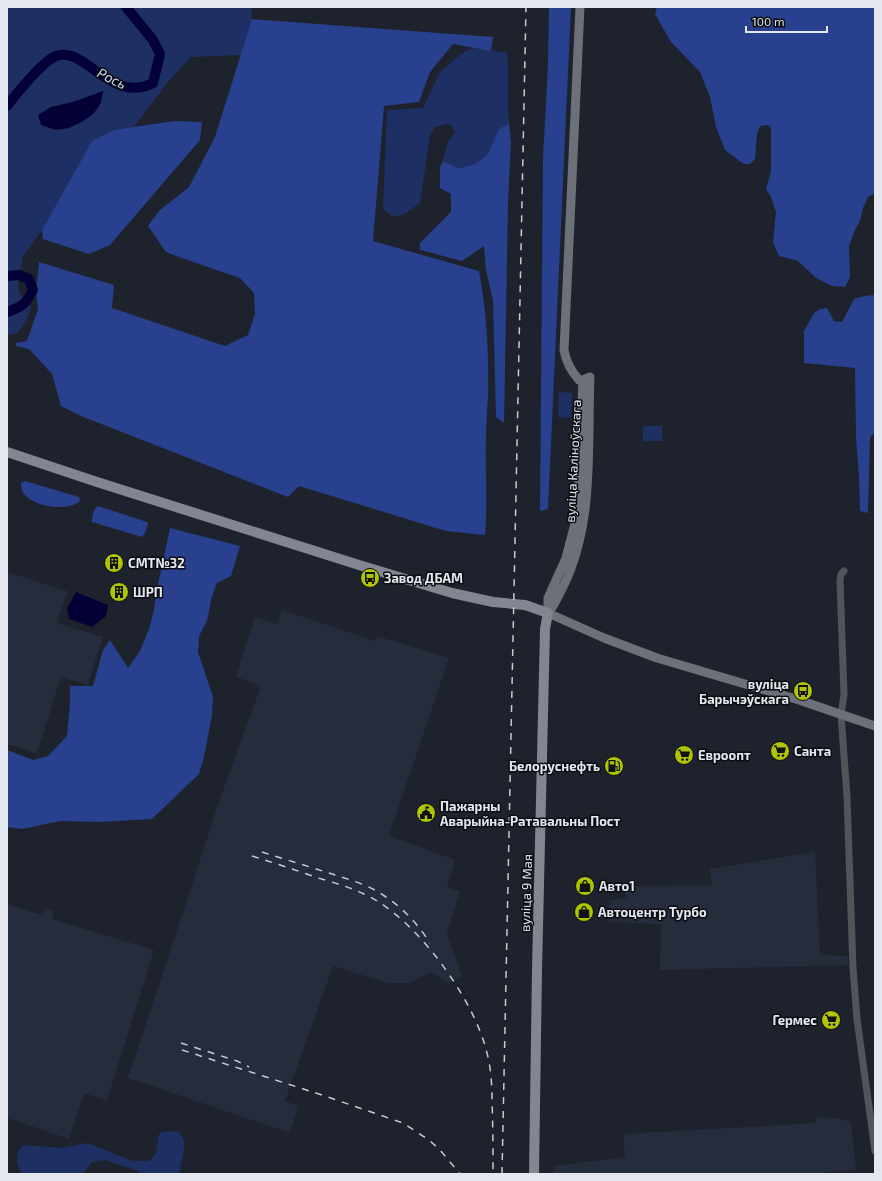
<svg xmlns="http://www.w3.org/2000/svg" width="882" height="1181" font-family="'Exo 2',sans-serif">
<rect width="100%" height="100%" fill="#1e222c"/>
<path fill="#252c3b" d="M7,572L67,591L57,623L103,637L88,685L61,677L37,753L7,744Z
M282,610L375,641L377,636L449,658L389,836L455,860L447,887L460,891L447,934L462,976L448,983L431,972L409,983H387L333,966L285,1101L298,1106L290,1133L128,1078L191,888L217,807L261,686L236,677L240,663L255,617L277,624Z
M815,852L820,955L848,956V965L660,970L661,924L609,922V901L626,898V886L712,885L710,869Z
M7,904L42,915L45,908L54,911L52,919L154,950L107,1101L84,1093L69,1139L7,1118Z
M816,1117L838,1118L851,1122L856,1170L826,1172V1174H554V1166L625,1157L623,1134L816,1123Z"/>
<path fill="#1e3063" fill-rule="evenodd" d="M7,7H251L252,19L241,55L191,57L167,83L134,127L114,130L92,141L42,230L23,256L18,283L19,292L31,307L26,321L17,333L7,335ZM73,102L71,128L54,130L41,125L51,107Z
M472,48L507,53C509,76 507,99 509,123L499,129L487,155L475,164L464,168L455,167L443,161L448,141L455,133L452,126L447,124L435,127L430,135L420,203L405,214L393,217L383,209L387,110L423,108L440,72L461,54Z
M559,392L572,393L571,418L558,417Z
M643,426H662V441H643Z
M174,1131L180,1133C189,1146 181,1160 179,1174H139V1171L105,1160L92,1162L83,1174H22C16,1164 14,1152 24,1145L62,1148L87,1143L133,1161H149L156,1154L159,1134L162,1132Z"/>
<path fill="#28408d" d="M549,7H571L548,509L540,511L543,158L548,64Z
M657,7H875V193L868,197L863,208L860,221L855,230L849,246L850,277L845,287L832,286L816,278L798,261L779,256L773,242L776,212L771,197L766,189L771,172V128L768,125L760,126L757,134L755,159L750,164H744L725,150L716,127L710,97L700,72L671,42L655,14Z
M252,19L493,37L491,51L453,44L430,72L419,102L384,106L373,241L479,271C487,313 489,356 488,398C487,411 486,425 486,438C485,470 488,503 485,535L446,531L299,486L288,497L81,416L61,406L52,374L29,349L16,346V343L27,341L38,309L36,293L39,262L114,285L112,308L225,346L248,335L255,314L254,293L240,278L176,256L166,252L148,226L159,211L189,187L215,137Z
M174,121L202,122L200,140L110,245L89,254L43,239L42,230L92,141L114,130Z
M509,123L511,143L508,202L504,423L496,417L493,301L486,270L484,246L462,261L420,250V243L451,212V194L440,188V167L443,161L455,167L463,168L475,164L487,155L499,129Z
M875,295V432L870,437L868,513L860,511L859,477L856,437L855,368L804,363V331L814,313L820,309L827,308L834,321L842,322L854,299L864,296Z
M25,481L79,497L80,501C66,514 18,505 21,483Z
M98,506L147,522L148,524L145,533L142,537L92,522C92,517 93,509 98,506Z
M170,528L240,546L231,576L217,583L212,596L207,621L199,636L198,652L213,697L212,715L204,757L199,774L152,819L100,822L60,821L22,829L7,827V750L33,760L48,756L67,736L70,703V686H93L103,650L110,640L128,668L140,651L149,629L154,610L156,594Z"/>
<path fill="#020037" d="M103,91C102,98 101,104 97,109C90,120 66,132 53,129C49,128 45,126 41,125L38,115L51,107L73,102Z
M76,592L108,605L106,616L92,627L69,619L67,608Z"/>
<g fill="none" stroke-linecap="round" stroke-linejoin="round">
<path stroke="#020037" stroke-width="10" d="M7,106C16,94 43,61 56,56C85,45 111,105 153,83L160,54L153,40L126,7
M7,276L19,275L29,279L33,290C26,304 22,307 7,312"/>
<path stroke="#52545a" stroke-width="7" d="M844,571L841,574L840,580L844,695L841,714L847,797L853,968L857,1019L875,1151"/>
<path stroke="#6c7079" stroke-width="9" d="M580,7L564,350C566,362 571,371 579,380H583
M548,613L604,638L657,658L799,700L875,726
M548,613C555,605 558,596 563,587C595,522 587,447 590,377L583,380
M548,613V598L566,558L576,520L578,500L583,380"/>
<path stroke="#818690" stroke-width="10" d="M7,452L97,482L359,565L452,593L493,602L525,605L548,613L545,629L537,970L534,1174"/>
<path stroke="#c7cad3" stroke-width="1.5" stroke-dasharray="7 7" stroke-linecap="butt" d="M262,852C284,859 307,866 329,873C347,879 367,884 383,895C402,907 418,924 430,943
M252,856C274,863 296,870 318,878C339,884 359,890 377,901C423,929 475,1002 487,1053C491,1068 492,1085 492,1101C493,1126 493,1150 493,1174
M181,1043L237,1061L249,1067
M182,1050L319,1094L403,1123L429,1140L440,1150L460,1174
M502,1174L526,7"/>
</g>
<defs>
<symbol id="building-disc" viewBox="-11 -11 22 22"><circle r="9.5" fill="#b0c501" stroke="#0a0c10"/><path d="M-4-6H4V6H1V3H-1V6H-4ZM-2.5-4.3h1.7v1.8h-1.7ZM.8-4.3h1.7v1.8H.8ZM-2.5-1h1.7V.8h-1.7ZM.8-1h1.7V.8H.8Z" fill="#111"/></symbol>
<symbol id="bus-disc" viewBox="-11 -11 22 22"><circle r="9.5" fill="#b0c501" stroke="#0a0c10"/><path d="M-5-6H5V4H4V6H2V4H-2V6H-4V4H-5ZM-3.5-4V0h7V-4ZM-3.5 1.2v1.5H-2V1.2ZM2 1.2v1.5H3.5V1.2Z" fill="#111"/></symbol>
<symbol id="supermarket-disc" viewBox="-11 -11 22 22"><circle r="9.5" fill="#b0c501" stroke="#0a0c10"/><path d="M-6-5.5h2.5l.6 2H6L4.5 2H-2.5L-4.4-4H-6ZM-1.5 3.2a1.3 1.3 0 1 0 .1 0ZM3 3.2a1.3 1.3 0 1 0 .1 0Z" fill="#111"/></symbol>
<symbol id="fuel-disc" viewBox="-11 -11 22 22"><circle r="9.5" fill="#b0c501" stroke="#0a0c10"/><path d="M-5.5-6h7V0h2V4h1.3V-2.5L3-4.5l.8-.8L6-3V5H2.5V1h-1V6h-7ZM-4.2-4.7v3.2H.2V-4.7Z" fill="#111"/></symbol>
<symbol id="civic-disc" viewBox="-11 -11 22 22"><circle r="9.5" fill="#b0c501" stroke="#0a0c10"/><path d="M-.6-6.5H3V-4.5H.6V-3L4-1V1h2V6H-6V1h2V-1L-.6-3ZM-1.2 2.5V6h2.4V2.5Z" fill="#111"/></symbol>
<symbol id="shop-disc" viewBox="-11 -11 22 22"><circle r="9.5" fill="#b0c501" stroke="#0a0c10"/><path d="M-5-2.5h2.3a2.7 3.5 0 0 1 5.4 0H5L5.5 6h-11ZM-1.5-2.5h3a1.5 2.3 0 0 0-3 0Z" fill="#111"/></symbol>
</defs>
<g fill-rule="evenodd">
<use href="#building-disc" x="103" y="552" width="22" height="22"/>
<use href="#bus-disc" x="359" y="567" width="22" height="22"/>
<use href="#building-disc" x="108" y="581" width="22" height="22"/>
<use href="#bus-disc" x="792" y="680" width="22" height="22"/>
<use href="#supermarket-disc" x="769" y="740" width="22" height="22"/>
<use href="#supermarket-disc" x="673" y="744" width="22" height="22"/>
<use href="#fuel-disc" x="603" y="755" width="22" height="22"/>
<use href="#civic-disc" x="415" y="802" width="22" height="22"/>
<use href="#shop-disc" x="574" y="875" width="22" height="22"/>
<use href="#shop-disc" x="573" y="901" width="22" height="22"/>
<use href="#supermarket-disc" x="820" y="1009" width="22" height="22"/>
</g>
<g text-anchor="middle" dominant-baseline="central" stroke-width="3" stroke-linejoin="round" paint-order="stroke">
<g font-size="13" fill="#e4e7ef" stroke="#0a0c10">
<text transform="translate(573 461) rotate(-87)">вуліца Каліноўскага</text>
<text transform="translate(526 893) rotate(-88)">вуліца 9 Мая</text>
</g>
<g font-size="13" font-weight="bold" fill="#e4e7ef" stroke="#0a0c10" text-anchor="start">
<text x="128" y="563">СМТ№32</text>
<text x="384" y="578">Завод ДБАМ</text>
<text x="133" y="592">ШРП</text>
<text x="789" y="684" text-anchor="end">вуліца<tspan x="789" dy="15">Барычэўскага</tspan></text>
<text x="794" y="751">Санта</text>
<text x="698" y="755">Евроопт</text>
<text x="600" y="766" text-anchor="end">Белоруснефть</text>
<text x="440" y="806">Пажарны<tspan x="440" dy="15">Аварыйна-Ратавальны Пост</tspan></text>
<text x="599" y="886">Авто1</text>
<text x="598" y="912">Автоцентр Турбо</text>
<text x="817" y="1020" text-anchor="end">Гермес</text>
</g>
<g font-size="14" font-style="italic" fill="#cbd4ea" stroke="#0a0c10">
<text transform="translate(112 78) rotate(26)">Рось</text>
</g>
</g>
<rect width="882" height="1181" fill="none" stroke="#e4e7ef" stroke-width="16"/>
<path d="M746 26v6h81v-6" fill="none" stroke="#e4e7ef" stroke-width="2"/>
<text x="752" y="26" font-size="12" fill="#e4e7ef" stroke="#0a0c10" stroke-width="3" paint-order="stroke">100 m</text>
</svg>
